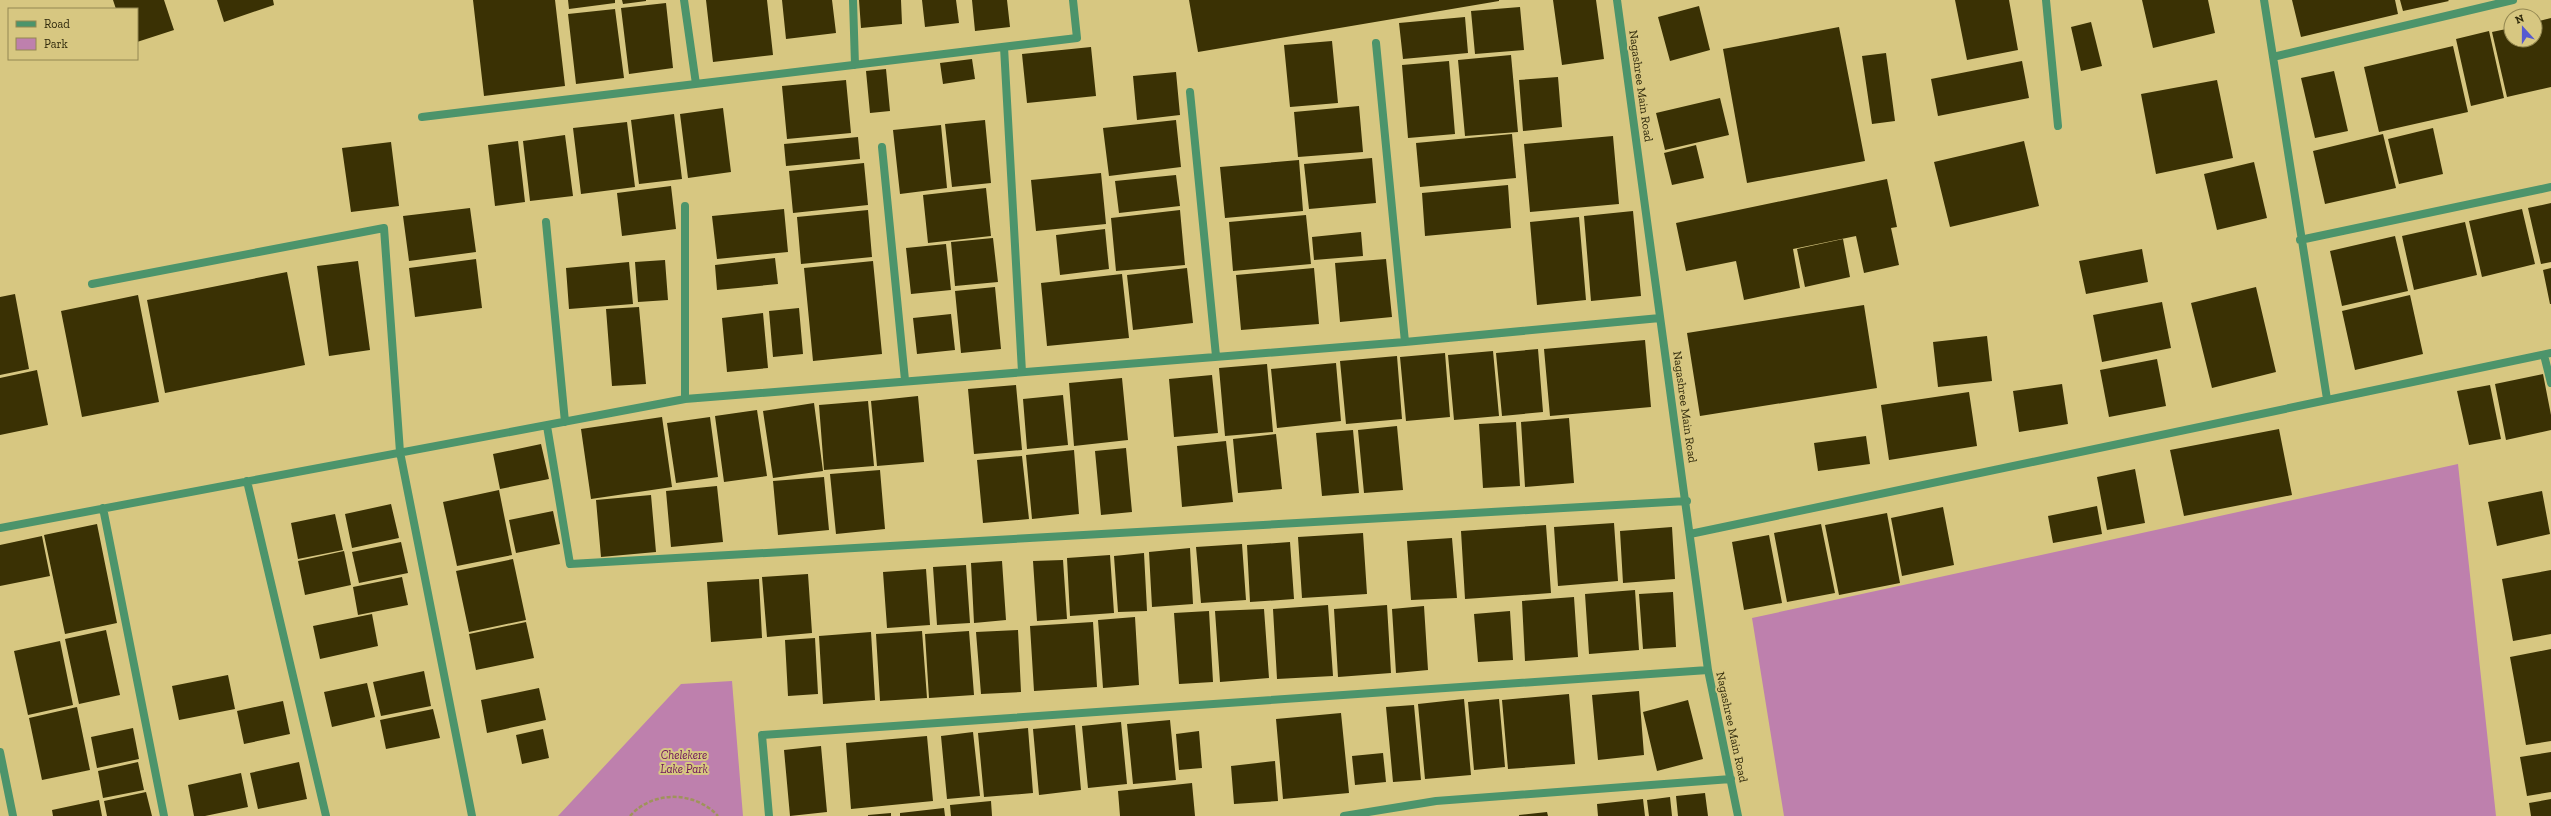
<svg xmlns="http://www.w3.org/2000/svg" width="2551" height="816" font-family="'Zilla Slab',serif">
<rect width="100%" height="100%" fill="#d7c781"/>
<path fill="#be80ad" d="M2458,464L2496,816H1784L1752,618Z
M732,681L743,816H558L681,684Z"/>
<path fill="#3a3104" d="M113,0H164L174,30L137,42V9H116Z
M217,0H273L274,5L224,22Z
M473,0H555L565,86L484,96Z
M568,0H615V3L569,9Z
M622,0H646V1L623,4Z
M706,0H767L773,55L713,62Z
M782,0H832L836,33L786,39Z
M859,0H901L902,24L861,28Z
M922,0H956L959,23L925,27Z
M972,0H1007L1010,27L975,31Z
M1189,0H1499V1L1198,52Z
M1553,0H1596L1604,59L1562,65Z
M1955,0H2009L2018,50L1967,60Z
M2142,0H2208L2215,33L2153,48Z
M2292,0H2395L2398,14L2301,37Z
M2400,0H2448L2449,1L2403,11Z
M666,3L673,68L629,74L621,8Z
M1699,6L1710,50L1670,61L1658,17Z
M1520,7L1524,50L1475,54L1471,11Z
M615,9L624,78L576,84L568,14Z
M1465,17L1468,53L1403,59L1399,23Z
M2551,18V87L2507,97L2492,32L2511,28V40H2535V22Z
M2091,22L2102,66L2081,71L2071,27Z
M1839,27L1865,161L1747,183L1723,49Z
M2489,31L2504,98L2471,106L2456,39Z
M1332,41L1338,103L1290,107L1284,45Z
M2453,46L2468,112L2379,132L2364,67Z
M1091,47L1096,96L1027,103L1022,54Z
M1886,53L1895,121L1872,124L1862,56Z
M1511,55L1518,132L1465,136L1458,60Z
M972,59L975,79L943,84L940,63Z
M1449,61L1455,134L1408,138L1402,65Z
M2022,61L2029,98L1938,116L1931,79Z
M886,69L890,111L870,113L866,71Z
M2334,71L2348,131L2315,138L2301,78Z
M1176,72L1180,115L1137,120L1133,76Z
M1558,77L1562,127L1523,131L1519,80Z
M846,80L851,133L787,139L782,86Z
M2217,80L2233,158L2156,174L2141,94Z
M1720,98L1729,135L1665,150L1656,113Z
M1359,106L1363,152L1298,157L1294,112Z
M723,108L731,172L688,178L680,114Z
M674,114L682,179L639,184L631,120Z
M985,120L991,183L952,187L945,124Z
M1176,120L1181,167L1109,176L1103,128Z
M627,122L635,187L581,194L573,128Z
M941,125L947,188L900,194L893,130Z
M2433,128L2443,174L2399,184L2388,139Z
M1512,134L1516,178L1420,187L1416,143Z
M2383,134L2396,188L2325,204L2313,151Z
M565,135L573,196L530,201L523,141Z
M1613,136L1619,204L1530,212L1524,144Z
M858,137L860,159L786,166L784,144Z
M518,141L525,202L495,206L488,145Z
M2024,141L2039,206L1950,227L1934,162Z
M391,142L399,206L351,212L342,148Z
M1696,145L1704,178L1672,185L1664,153Z
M1372,158L1376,203L1309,209L1304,164Z
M1299,160L1303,211L1225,218L1220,167Z
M2254,162L2267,218L2217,230L2204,174Z
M864,163L868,205L793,213L789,171Z
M1101,173L1106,224L1036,231L1031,180Z
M1176,175L1180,206L1119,213L1115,181Z
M1887,179L1897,227L1891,228L1899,265L1864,273L1856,236L1793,249L1800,288L1744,300L1736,261L1686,271L1676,223Z
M1508,185L1511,228L1425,236L1422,193Z
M671,186L676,229L622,236L617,193Z
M986,188L991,236L928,243L923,195Z
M2551,203V262L2541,264L2528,208Z
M470,208L476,252L409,261L403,216Z
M784,209L788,252L717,259L712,216Z
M2522,209L2535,264L2482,277L2469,221Z
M868,210L872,257L801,264L797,217Z
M1180,210L1185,265L1116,271L1111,218Z
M1633,211L1641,296L1591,301L1584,216Z
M1306,215L1311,264L1233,271L1229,222Z
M1579,217L1586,300L1537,305L1530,222Z
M2465,222L2477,275L2414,290L2402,236Z
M1105,229L1109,269L1060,275L1056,235Z
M1361,232L1363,256L1314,260L1312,237Z
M2395,236L2408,291L2342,306L2330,251Z
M993,238L998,282L955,286L951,242Z
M1843,239L1850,277L1805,287L1797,249Z
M946,244L951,290L911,294L906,248Z
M2142,249L2148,282L2086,294L2079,261Z
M775,258L778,284L717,290L715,265Z
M476,259L482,308L415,317L409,268Z
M1386,259L1392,317L1340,322L1335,263Z
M665,260L668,300L638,302L635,262Z
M358,261L370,350L329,356L317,266Z
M873,261L882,354L813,361L804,268Z
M629,262L633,304L569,309L566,268Z
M1187,268L1193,323L1133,330L1127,275Z
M1314,268L1319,324L1241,330L1236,275Z
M2551,268V304H2550L2543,270Z
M287,272L305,365L165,393L147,300Z
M1122,274L1129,338L1047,346L1041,283Z
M995,287L1001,349L961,353L955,291Z
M2256,287L2276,372L2212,388L2191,303Z
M15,294L29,369L0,375V297Z
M138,295L159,402L82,417L61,311Z
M2410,295L2423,354L2355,370L2342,311Z
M2162,302L2171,348L2102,362L2093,315Z
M1864,305L1877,388L1700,416L1687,333Z
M639,307L646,384L612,386L606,309Z
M799,308L803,354L773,357L769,311Z
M763,313L768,368L727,372L722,318Z
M951,314L955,350L917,354L913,318Z
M1987,336L1992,381L1938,387L1933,342Z
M1645,340L1651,407L1550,416L1544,349Z
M1538,349L1543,412L1502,416L1496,353Z
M1493,351L1499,416L1454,420L1448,355Z
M1445,353L1450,417L1406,421L1400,357Z
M1397,356L1402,419L1346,424L1340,361Z
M2157,359L2166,406L2109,417L2100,370Z
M1336,363L1341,421L1277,428L1271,369Z
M1267,364L1273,432L1225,436L1219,368Z
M37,370L48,425L0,435V378Z
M2543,374L2551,415V430L2506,440L2495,384Z
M1212,375L1218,433L1174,437L1169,379Z
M1122,378L1128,440L1074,446L1069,383Z
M2062,384L2068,424L2019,432L2013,391Z
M1016,385L1022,450L974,454L968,389Z
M2490,385L2501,439L2469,445L2457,391Z
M1969,392L1977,446L1889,460L1881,405Z
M1063,395L1068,445L1027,449L1023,399Z
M918,396L924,462L877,466L871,401Z
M868,401L874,466L824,470L819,405Z
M814,403L823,471L773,478L763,411Z
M757,410L767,476L724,482L715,416Z
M662,417L672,487L591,499L581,429Z
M710,417L718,477L676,483L667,423Z
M1569,418L1574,483L1525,487L1521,422Z
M1516,422L1520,486L1483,488L1479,424Z
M1397,426L1403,490L1364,493L1358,430Z
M2279,429L2292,495L2184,516L2170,450Z
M1353,430L1359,493L1322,496L1316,433Z
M1276,434L1282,489L1238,493L1233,439Z
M1866,436L1870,464L1818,471L1814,443Z
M1226,441L1233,502L1182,507L1177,446Z
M541,444L549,479L500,489L493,454Z
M1126,448L1132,512L1101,515L1095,451Z
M1074,450L1079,514L1032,519L1026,455Z
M1022,456L1029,519L983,523L977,460Z
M2135,469L2145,523L2107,530L2097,477Z
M880,470L885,529L836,534L830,474Z
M824,477L829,530L778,535L773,481Z
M717,486L723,542L671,547L666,491Z
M499,490L512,555L457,566L443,502Z
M2542,491L2550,534L2497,546L2488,502Z
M651,495L656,552L601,557L596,500Z
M391,504L399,538L352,548L345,514Z
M2097,506L2102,534L2053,543L2048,516Z
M1943,507L1954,565L1902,576L1891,518Z
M553,511L560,544L516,553L509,520Z
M1887,513L1900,583L1839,595L1825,525Z
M335,514L343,550L298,559L291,523Z
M1614,523L1618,581L1558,586L1554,527Z
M97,524L117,623L65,634L44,535Z
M1821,524L1835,593L1787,602L1774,533Z
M1546,525L1551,593L1465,599L1461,531Z
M1672,527L1675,579L1623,583L1620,531Z
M1363,533L1367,594L1302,598L1298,537Z
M1769,535L1782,603L1744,610L1732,542Z
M42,536L50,576L0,586V545Z
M1452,538L1457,598L1411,600L1407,541Z
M401,542L408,573L359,583L352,552Z
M1290,542L1294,599L1250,602L1247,545Z
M1242,544L1246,600L1201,603L1196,547Z
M1190,548L1193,604L1152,607L1149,552Z
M344,551L351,585L305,595L298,561Z
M1144,553L1147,611L1118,612L1114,556Z
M1110,555L1114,613L1070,616L1067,558Z
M513,559L526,620L469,632L456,571Z
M1063,560L1067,619L1037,621L1033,561Z
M1002,561L1006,620L974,623L971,563Z
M966,565L970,623L937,625L933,567Z
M926,569L930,625L887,628L883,572Z
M2551,570V634L2513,641L2502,579Z
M808,574L812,633L767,637L762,577Z
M402,577L408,605L358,615L353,587Z
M759,579L762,638L711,642L707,582Z
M1635,590L1639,650L1589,654L1585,594Z
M1673,592L1676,647L1643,649L1639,594Z
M1574,597L1578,657L1525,661L1522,601Z
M1328,605L1333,676L1277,679L1273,609Z
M1387,605L1391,673L1338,677L1334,609Z
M1424,606L1428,670L1396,673L1392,609Z
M1264,609L1269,678L1220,682L1215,611Z
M1209,611L1213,682L1179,684L1174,613Z
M1510,611L1513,660L1478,662L1474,614Z
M372,614L378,646L320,659L313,626Z
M1135,617L1139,685L1103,688L1098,620Z
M526,622L534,658L476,670L469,634Z
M1093,622L1097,687L1034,691L1030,626Z
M106,630L120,695L79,704L65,639Z
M1018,630L1021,692L981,694L976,632Z
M922,631L927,698L880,701L876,634Z
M969,631L974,695L929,698L925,634Z
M871,632L875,700L823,704L819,636Z
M815,638L818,694L788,696L785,640Z
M60,641L73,705L28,715L14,651Z
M2551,649V741L2526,745L2510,657Z
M424,671L431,706L381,716L373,682Z
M228,675L235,709L179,720L172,686Z
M367,683L375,717L332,727L324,692Z
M539,688L546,720L487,733L481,700Z
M1639,691L1644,755L1598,760L1592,695Z
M1569,694L1575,764L1508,769L1502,700Z
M1464,699L1471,775L1425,779L1418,704Z
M1499,699L1505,767L1474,770L1468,702Z
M1688,700L1703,759L1657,771L1643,712Z
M283,701L290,734L244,744L237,711Z
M1414,705L1421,780L1393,782L1386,707Z
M77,707L90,770L42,780L29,718Z
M433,709L440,738L386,749L380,720Z
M1341,713L1349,793L1283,799L1276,719Z
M1170,720L1176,780L1133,784L1127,724Z
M1121,722L1127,784L1088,788L1082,726Z
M1075,725L1081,790L1039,795L1033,729Z
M133,728L139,759L97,768L91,737Z
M1028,728L1033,793L984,797L978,733Z
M543,729L549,758L522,764L516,735Z
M1199,731L1202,768L1179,770L1176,734Z
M973,732L980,796L947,799L941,736Z
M927,736L933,801L851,809L846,743Z
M821,746L827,812L790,816L784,750Z
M2551,752V792L2527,796L2520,757Z
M1383,753L1386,782L1355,785L1352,756Z
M1275,761L1278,801L1234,804L1231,766Z
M138,762L144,790L103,798L98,771Z
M299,762L307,799L258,809L250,773Z
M241,773L248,807L205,816H194L188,785Z
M1192,783L1195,816H1120L1118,791Z
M146,792L152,816H107L104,801Z
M1705,793L1708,816H1678L1676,796Z
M1670,797L1672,816H1649L1647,800Z
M1643,799L1645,816H1598L1597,804Z
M2551,799V816H2531L2529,803Z
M99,800L102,816H53L52,810Z
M991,801L992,816H951L950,805Z
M944,808L945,816H900V813Z
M1547,812L1548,816H1519V815Z
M891,813V816H868V815Z"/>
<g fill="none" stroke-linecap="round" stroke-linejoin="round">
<path stroke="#9f935a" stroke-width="2.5" stroke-dasharray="4 2" stroke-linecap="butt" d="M630,816C653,790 695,791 718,816"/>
<path stroke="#4c946b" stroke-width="8" d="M2046,0L2058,126"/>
<path stroke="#4c946b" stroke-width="8" d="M684,0L696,84
M853,0L855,65
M1617,0L1708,670L1738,816
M2264,0L2327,399
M1376,43L1405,342
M1004,47L1022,372
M2273,57L2513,0
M1190,92L1216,356
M422,117L1077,38L1073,0
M882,147L905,380
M685,206V399
M546,222L565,422
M2300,240L2551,187
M92,284L384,228L400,452L472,816
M2544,355L2551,383
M547,426L570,564L1687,501
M247,481L326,816
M103,508L164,816
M0,528L685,399L1405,342L1660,318
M1690,534L2551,353
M0,752L13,816
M769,816L762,735L1708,670
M1344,816L1436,801L1731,779"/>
</g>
<g text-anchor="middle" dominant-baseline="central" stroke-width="4" stroke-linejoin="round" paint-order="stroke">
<g font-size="12" fill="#302a0c" stroke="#d7c781">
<text transform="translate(1641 86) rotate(82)">Nagashree Main Road</text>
<text transform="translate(1685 407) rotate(82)">Nagashree Main Road</text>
<text transform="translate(1732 727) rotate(78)">Nagashree Main Road</text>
</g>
<g font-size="12" font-style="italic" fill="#6b115b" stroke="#d7c781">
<text x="684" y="755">Chelekere<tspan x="684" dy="14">Lake Park</tspan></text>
</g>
</g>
<rect x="8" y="8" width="130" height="52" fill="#d7c781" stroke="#948852"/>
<rect x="16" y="21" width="20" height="6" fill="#4c946b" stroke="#948852"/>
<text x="44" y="28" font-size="12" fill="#302a0c">Road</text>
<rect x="16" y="38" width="20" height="12" fill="#be80ad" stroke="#948852"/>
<text x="44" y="48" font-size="12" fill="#302a0c">Park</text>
<g transform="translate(2523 28) rotate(339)"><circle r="19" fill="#d7c781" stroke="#948852"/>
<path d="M0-3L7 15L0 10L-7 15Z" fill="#5659d0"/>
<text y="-6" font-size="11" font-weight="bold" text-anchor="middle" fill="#302a0c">N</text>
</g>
</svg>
